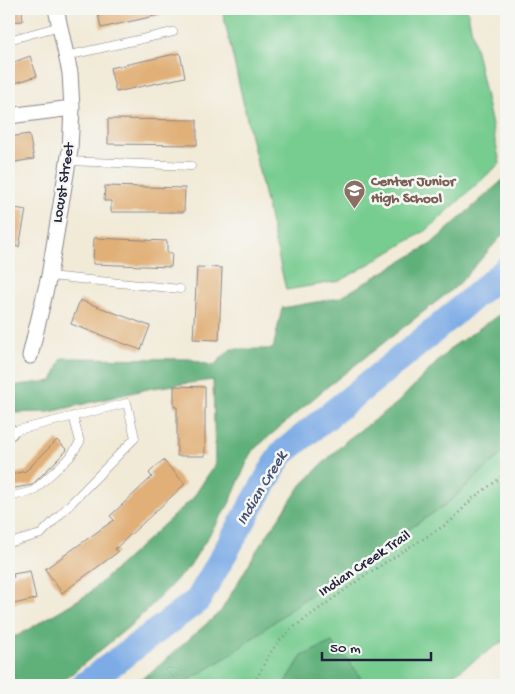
<svg xmlns="http://www.w3.org/2000/svg" width="515" height="694" font-family="'Gochi Hand',sans-serif">
<rect width="100%" height="100%" fill="#f6f6f2"/>
<filter id="ink" filterUnits="userSpaceOnUse"><feTurbulence type="fractalNoise" baseFrequency=".02" numOctaves="2"/><feDisplacementMap in="SourceGraphic" scale="10" xChannelSelector="R" yChannelSelector="G"/><feConvolveMatrix kernelMatrix="1 2 1 2 8 2 1 2 1" color-interpolation-filters="sRGB"/></filter>
<filter id="wash" filterUnits="userSpaceOnUse"><feTurbulence type="fractalNoise" baseFrequency=".0096" numOctaves="4" result="noise"/><feDisplacementMap in="SourceGraphic" scale="20" xChannelSelector="R" yChannelSelector="G"/><feGaussianBlur stdDeviation="1.12" result="paint"/><feColorMatrix in="noise" values="0 0 0 0 0 0 0 0 0 0 0 0 0 0 0 0 0 1.4 0 .05"/><feComposite in="paint" operator="in"/></filter>
<g filter="url(#wash)">
<rect width="100%" height="100%" fill="#f1ead7"/>
<path fill="#77cc90" stroke="#4c7766" d="M222,9H467L500,163L427,230L340,281L286,290Z
M506,450V639L438,685H365L355,669L332,642L302,656L284,685H181L230,655L303,600L448,503Z"/>
<path fill="#61b07a" stroke="#42695a" d="M506,177V231L458,285L327,387L252,451L229,504L189,567L136,621L58,685H9V636H17L88,594L193,498L215,464L213,380L152,388L50,412L9,413V386L52,381L62,358L190,359L213,366L231,349H273L282,308L339,298L431,244Z
M506,310V450L448,503L303,600L230,655L181,685H132L154,670L221,611L257,550L302,484L347,440L396,404L452,347Z
M332,642L355,669L365,685H284L302,656Z"/>
<g fill="none" stroke-linecap="round" stroke-linejoin="round">
<path stroke="#7cabe6" stroke-width="26" d="M84,685L198,600L281,454L429,335L506,269"/>
</g>
<g id="blocks">
<path fill="#e1b078" d="M9,9H22L23,21L9,22Z
M97,9H163L164,14L101,28Z
M180,53L185,77L116,92L110,68Z
M30,56L37,76L9,85V64Z
M108,119L197,120V145L108,144Z
M29,134L34,159L9,163V137Z
M105,186L185,188L184,212H111V201H104Z
M9,207L26,210L19,247L9,245Z
M94,238L167,241V253H172L171,267L93,264Z
M197,267L222,268L219,340L193,339Z
M80,300L150,326L141,350L71,324Z
M174,386L205,387V456H177V407H174Z
M57,440L67,450L32,485L9,489V475L26,471Z
M163,460L185,484L115,549L118,552L62,593L45,569L114,520L110,516L152,477L149,473Z
M30,571L36,599L9,605V578L14,577L13,574Z"/>
</g>
</g>
<g filter="url(#ink)">
<use href="#blocks" fill-opacity="0" stroke="#8a8689" stroke-width="1"/>
<g fill="none" stroke-linecap="round" stroke-linejoin="round">
<defs>
<path id="service" d="M9,40L60,26
M66,56L173,32
M68,161L191,166
M49,276L180,289
M9,497L33,491L70,457L80,442L73,416
M9,543L41,534L135,438L127,403L10,432"/>
<path id="minor" d="M9,116L72,108
M30,356L49,276L70,150L72,108L70,73L56,9
M9,432H10"/>
</defs>
<use href="#service" stroke="#8a8689" stroke-width="9"/>
<use href="#minor" stroke="#8a8689" stroke-width="17"/>
<path stroke="#8a8689" stroke-width="2.5" stroke-dasharray="1 4" stroke-linecap="butt" d="M249,685L258,676L268,656L279,641L290,630L364,576L450,522L473,498L506,474"/>
<use href="#service" stroke="#fff" stroke-width="8"/>
<use href="#minor" stroke="#fff" stroke-width="15"/>
</g>
</g>
<defs>
<symbol id="school-pin" viewBox="-11 -11 22 30"><path d="M0 17L-7.5 6A9.5 9.5 0 1 1 7.5 6Z" fill="#8d6e63" stroke="#f6f6f2"/><path d="M0-5L7-2L0 1L-7-2ZM-4 1L0 2.5L4 1V4Q0 6-4 4Z" fill="#fff"/></symbol>
</defs>
<g fill-rule="evenodd">
<use href="#school-pin" x="342" y="178" width="25" height="34"/>
</g>
<g text-anchor="middle" dominant-baseline="central" stroke-width="5" stroke-linejoin="round" paint-order="stroke">
<g font-size="15" font-weight="bold" fill="#785e54" stroke="#f6f6f2" text-anchor="start">
<text x="371" y="182">Center Junior<tspan x="371" dy="17">High School</tspan></text>
</g>
<g font-size="15" fill="#22223b" stroke="#f6f6f2">
<text transform="translate(64 183) rotate(-81)">Locust Street</text>
<text transform="translate(365 564) rotate(-34)">Indian Creek Trail</text>
</g>
<g font-size="16" font-style="italic" fill="#425277" stroke="#f6f6f2">
<text transform="translate(263 489) rotate(-59)">Indian Creek</text>
</g>
</g>
<rect width="515" height="694" fill="none" stroke="#f6f6f2" stroke-width="30"/>
<path d="M322 652v8h109v-8" fill="none" stroke="#22223b" stroke-width="2.5"/>
<text x="330" y="652" font-size="15" fill="#22223b" stroke="#f6f6f2" stroke-width="4" paint-order="stroke">50 m</text>
</svg>
